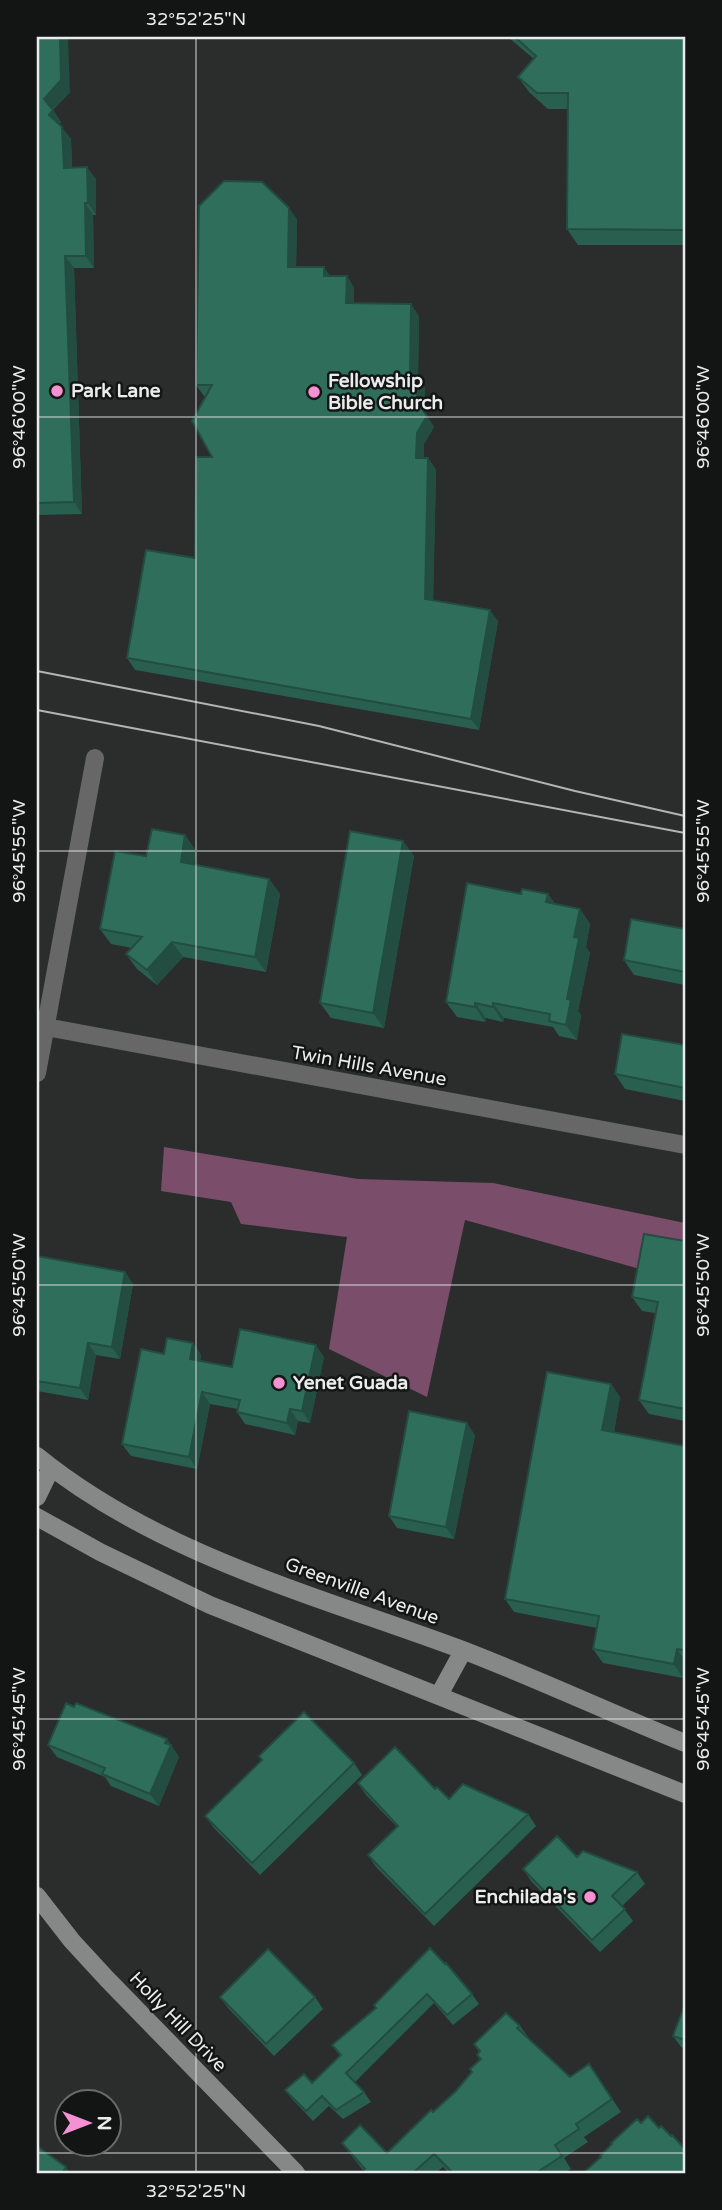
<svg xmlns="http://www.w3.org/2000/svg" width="722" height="2210" font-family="'Varela Round',sans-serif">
<rect width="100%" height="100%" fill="#2a2d2c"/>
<path fill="#7a4e6a" d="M164,1147L358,1179L493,1183L685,1223V1245L640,1269L465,1220L427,1397L329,1349L347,1237L241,1224L231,1202L161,1191Z"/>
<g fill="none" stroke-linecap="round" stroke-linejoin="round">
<path stroke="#666766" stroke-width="18" d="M46,1027L685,1145
M37,1073L95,758"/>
<path stroke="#868887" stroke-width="18" d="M37,1456C157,1554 317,1596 460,1649C536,1678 610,1713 685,1743
M37,1497L51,1468
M37,1517L100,1552L210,1605L685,1794
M439,1695L463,1651
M37,1896L72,1941L107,1979L296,2173"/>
<path stroke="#b3b4b4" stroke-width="2" d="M37,671L319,726L575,791L685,816
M37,710L685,833"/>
</g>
<path fill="#295f4f" d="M37,37L70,92L53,110L61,122L59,124L71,139L72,168L96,179V215H93L94,268H74L82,514L37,515Z
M508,37H685V245H578L567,229L568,109H548L529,92L518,77L534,59Z
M297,219L296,267L330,276H347L354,288V303L419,316L418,379L425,388L424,413L434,427L424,444V458H428L436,470L433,600L498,621L479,730L135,670L127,658L195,558L212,457L206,396H204L196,385Z
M185,835L196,851L194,865L269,879L280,894L266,972L183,957L157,985L137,969L126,954L132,948L111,944L100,929L146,856Z
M403,841L414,856L384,1028L331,1018L320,1003Z
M521,894H548L555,904L580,909L590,924L586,947L590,953L578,1011L581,1015L577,1040L559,1036L553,1027L504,1018L503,1022L486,1018L485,1022L457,1017L446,1002Z
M685,929V985L634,975L624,960Z
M685,1045V1101L625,1089L615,1074Z
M685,1241V1421L649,1414L639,1400L655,1313L642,1311L632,1297Z
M37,1256L125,1272L133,1284L120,1359L96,1355L88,1400L37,1391Z
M193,1343L201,1355L200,1361L232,1367L324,1357L310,1423L298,1421L295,1435L245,1424L237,1412L238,1409L210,1404L197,1469L131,1456L122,1444L164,1354Z
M611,1384L620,1397L614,1432L685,1446V1668L683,1678L603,1663L593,1649L597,1628L514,1612L505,1599Z
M475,1435L454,1539L397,1528L389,1516Z
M167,1739L179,1757L159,1806L111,1786L105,1777L57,1757L48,1745Z
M259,1756L354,1763L362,1775L260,1875L214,1828L205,1816L262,1761Z
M358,1783L435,1789L449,1799L528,1814L536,1826L434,1926L376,1867L368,1855L397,1827L366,1795Z
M577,1857L637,1872L645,1884L622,1906L633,1921L600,1952L531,1881L523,1869Z
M430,1948L472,1994L479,2004L453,2025L434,2003L355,2082L364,2092L371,2102L343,2119L329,2106L313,2121L292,2099L285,2090L312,2083L340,2056L332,2045L375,2008Z
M220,1997H315L323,2009L274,2056L228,2008Z
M685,2004V2049L681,2047L673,2036Z
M520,2026L528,2037L570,2077L589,2064L621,2112L584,2137L588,2142L564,2158L571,2169L564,2173H449L443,2167L436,2173H365L342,2143L387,2153L456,2091L472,2072L480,2060L477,2055L479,2052L474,2044Z"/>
<path fill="#224d40" d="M60,37H68L70,92L52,110L44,99Z
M53,110L61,122L57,126L49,115Z
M62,127L71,139L72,180L64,168Z
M87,167L96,179V215L88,203Z
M85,203L93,215L94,268L86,256Z
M289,208L297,219L296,278L288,267Z
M65,256L74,268L82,514L74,502Z
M324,267L332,279L324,276Z
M347,276L354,288V314L346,303Z
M411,304L419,316L418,379L425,388L424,413L417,402L410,377Z
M427,416L434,427L424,444V470L416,458L417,433Z
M428,458L436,470L433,610L425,599Z
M490,610L498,621L479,730L471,719Z
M185,835L196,851L192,877L181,862Z
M403,841L414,856L384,1028L373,1013Z
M269,879L280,894L266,972L255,957Z
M548,894L559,909L546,902Z
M580,909L590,924L586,947L590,953L578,1011L581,1015L577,1040L566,1025L567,999L574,937Z
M172,942L183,957L157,985L147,970Z
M475,1003L486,1018L485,1022L475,1007Z
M493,1003L504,1018L503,1022L493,1007Z
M125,1272L133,1284L120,1359L112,1347Z
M88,1343L96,1355L88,1400L80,1388Z
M193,1343L201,1355L198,1371L190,1359Z
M316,1345L324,1357L310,1423L302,1411Z
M611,1384L620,1397L612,1443L602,1430Z
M202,1392L210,1404L197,1469L189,1457Z
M290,1409L298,1421L295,1435L287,1423Z
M467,1423L475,1435L454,1539L446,1527Z
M677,1649L685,1661L683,1678L674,1664Z
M167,1739L179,1757L159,1806L150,1794Z
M66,2167L70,2173H62Z"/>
<path fill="#306e5c" stroke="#224d40" stroke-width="2" d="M37,37H60L61,80L44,99L53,110L49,115L62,127L64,168L87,167L88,203H85L86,256H65L74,502L37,503Z
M515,37H685V230L567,229L568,93H537L518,77L536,56Z
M224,181L262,182L289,208L288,267H324V276H347L346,303L411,304L410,377H417V402L427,416L417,433L416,458H428L425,599L490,610L471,719L127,658L146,550L195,558L196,457H212L192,421L212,385H196L199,206Z
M152,829L185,835L181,862L269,879L255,957L172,942L147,970L126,954L142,937L100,929L115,851L146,856Z
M350,831L403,841L373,1013L320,1003Z
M467,883L521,894L522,889L548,894L546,902L580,909L574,937L579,938L567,999L571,1000L566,1025L549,1021L550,1014L493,1003V1007L475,1003V1007L446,1002Z
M631,919L685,929V972L624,960Z
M622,1034L685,1045V1088L615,1074Z
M644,1234L685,1241V1409L639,1400L658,1302L632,1297Z
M37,1256L125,1272L112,1347L88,1343L80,1388L37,1381Z
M240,1329L316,1345L302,1411L290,1409L287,1423L237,1412L240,1400L202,1392L189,1457L122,1444L141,1349L164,1354L167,1338L193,1343L190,1359L232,1367Z
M547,1372L611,1384L602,1430L685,1446V1650L677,1649L674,1664L593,1649L599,1616L505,1599Z
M409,1411L467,1423L446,1527L389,1516Z
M66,1703L74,1707L76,1703L167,1739L165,1743L171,1745L150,1794L102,1774L105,1768L48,1745Z
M304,1712L354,1763L252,1863L205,1816L262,1760L259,1756Z
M395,1747L435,1789L437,1787L449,1799L463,1784L528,1814L425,1914L368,1855L398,1826L358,1783Z
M557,1836L577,1857L583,1851L637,1872L612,1896L625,1909L592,1940L523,1869Z
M430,1948L445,1964L446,1963L472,1994L447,2015L427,1994L346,2073L364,2092L336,2110L322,2096L306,2111L285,2090L304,2074L312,2083L341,2055L332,2045L376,2008L374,2005Z
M268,1949L315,1997L266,2044L220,1997Z
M685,2004V2040L673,2036Z
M506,2013L520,2026L517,2028L570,2077L589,2064L612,2099L576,2124L579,2129L555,2145L562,2156L536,2173H453L434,2154L413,2173H366L363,2171L365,2169L342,2143L360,2125L387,2153L431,2110L433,2112L456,2091L472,2072L470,2069L481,2059L477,2055L480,2051L474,2044Z
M648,2116L659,2128L661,2126L671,2136L672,2135L685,2149V2173H583L601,2157L600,2156L612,2144L611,2143L637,2119L641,2123Z
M37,2146L66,2167L62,2173H37Z"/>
<path fill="none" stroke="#eaebeb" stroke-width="2" stroke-opacity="0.45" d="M196,37V2173M37,417H685M37,851H685M37,1285H685M37,1719H685M37,2153H685"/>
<g fill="#f491d3" stroke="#131514" stroke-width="2.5">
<circle cx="57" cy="391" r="7"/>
<circle cx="314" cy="392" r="7"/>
<circle cx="279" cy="1383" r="7"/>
<circle cx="590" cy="1897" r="7"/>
</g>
<g text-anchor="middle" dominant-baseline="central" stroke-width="5" stroke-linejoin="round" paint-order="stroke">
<g font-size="19" font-weight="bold" fill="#eaebeb" stroke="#131514" text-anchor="start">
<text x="328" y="381">Fellowship<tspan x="328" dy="22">Bible Church</tspan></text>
<text x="71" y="391">Park Lane</text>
<text x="293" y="1383">Yenet Guada</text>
<text x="576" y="1897" text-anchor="end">Enchilada's</text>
</g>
<g font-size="19" fill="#eaebeb" stroke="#131514">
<text transform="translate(369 1066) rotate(10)">Twin Hills Avenue</text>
<text transform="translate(362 1591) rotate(20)">Greenville Avenue</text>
<text transform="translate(178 2022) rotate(46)">Holly Hill Drive</text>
</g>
</g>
<rect width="722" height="2210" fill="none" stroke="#131514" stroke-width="77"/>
<g transform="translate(88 2123) rotate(90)"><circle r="33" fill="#131514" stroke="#696b6a" stroke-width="2"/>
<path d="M0-5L12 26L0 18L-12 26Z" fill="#f491d3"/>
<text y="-10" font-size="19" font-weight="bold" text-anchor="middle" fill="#eaebeb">N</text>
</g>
<rect x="38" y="38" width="646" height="2134" fill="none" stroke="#eaebeb" stroke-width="2.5"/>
<g font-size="18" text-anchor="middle" fill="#eaebeb">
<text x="196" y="25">32°52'25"N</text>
<text transform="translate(703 417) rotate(-90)" y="6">96°46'00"W</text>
<text transform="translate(19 417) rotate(-90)" y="6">96°46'00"W</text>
<text transform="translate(19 851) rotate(-90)" y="6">96°45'55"W</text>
<text transform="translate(703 851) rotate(-90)" y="6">96°45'55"W</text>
<text transform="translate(703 1285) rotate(-90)" y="6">96°45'50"W</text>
<text transform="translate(19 1285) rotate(-90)" y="6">96°45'50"W</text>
<text transform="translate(19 1719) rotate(-90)" y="6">96°45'45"W</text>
<text transform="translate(703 1719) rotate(-90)" y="6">96°45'45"W</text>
<text x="196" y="2197">32°52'25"N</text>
</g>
</svg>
